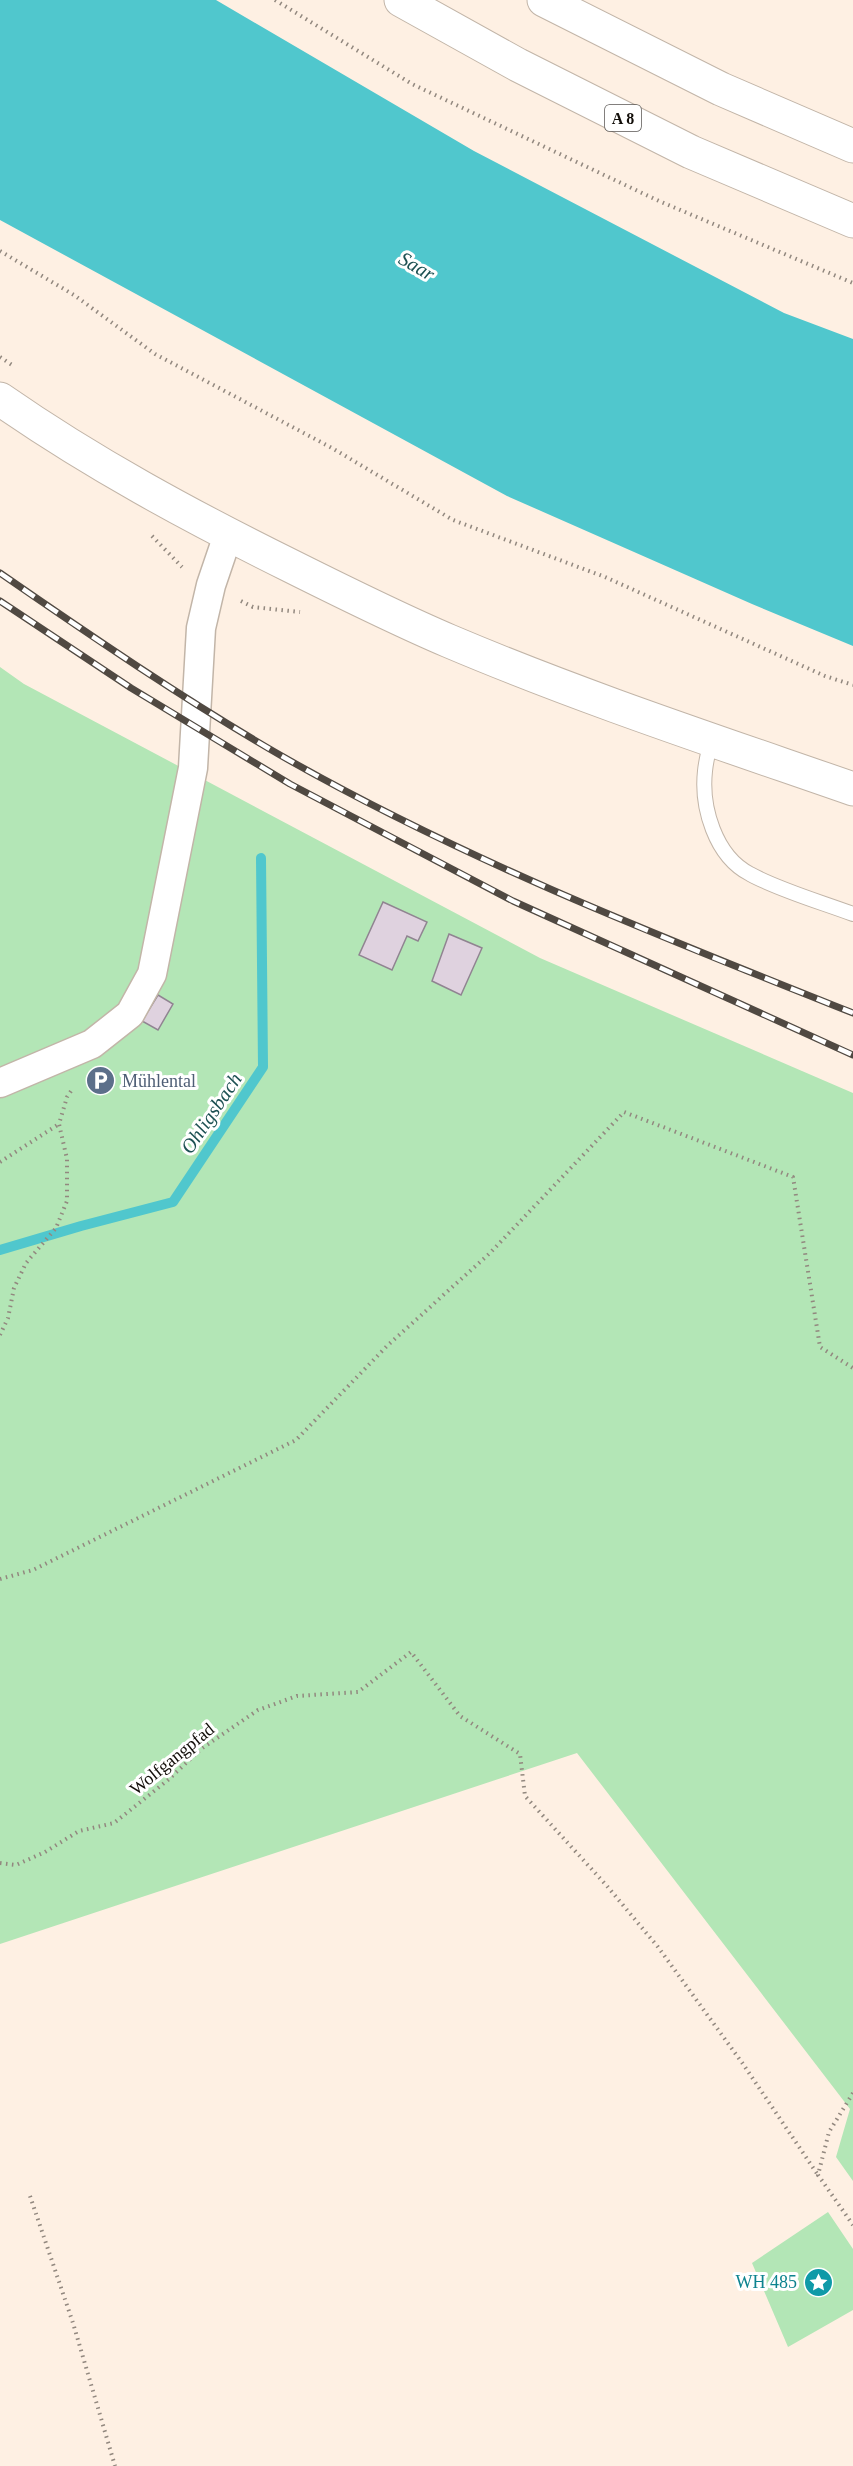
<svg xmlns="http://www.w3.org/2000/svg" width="853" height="2466" font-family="Georgia,serif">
<rect width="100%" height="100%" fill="#fef0e3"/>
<path fill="#b3e6b6" d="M0,667L24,684L540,958L853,1093V2181L836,2157L850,2109L577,1753L0,1944Z
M828,2212L853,2249V2310L788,2347L752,2263Z"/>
<path fill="#50c7cd" d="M0,0H216L474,151L784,313L853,339V646L752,604L507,496L0,220Z"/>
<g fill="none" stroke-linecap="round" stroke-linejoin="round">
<path stroke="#50c7cd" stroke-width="10" d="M0,1250L81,1226L173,1202L263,1067L261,858"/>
</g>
<path fill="#dfd2df" stroke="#908491" stroke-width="1.5" d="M383,902L427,922L418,941L407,936L392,970L359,955Z
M449,934L482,948L461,995L432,981Z
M158,995L173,1004L158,1030L142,1021Z"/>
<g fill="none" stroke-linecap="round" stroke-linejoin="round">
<defs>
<path id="lane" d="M711,739C709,750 706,760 705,771C701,807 715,856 750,874C779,890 821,902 853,914"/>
<path id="street" d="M0,1083L92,1044L130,1014L152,974L193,768L201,628L211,585L228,535"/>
<path id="secondary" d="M0,399C92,463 190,516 291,566C343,592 395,618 449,641C581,697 718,742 853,789"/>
<path id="highway" d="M401,0L518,65L691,152L853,221
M544,0L721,89L853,146"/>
</defs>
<use href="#lane" stroke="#c2b5a8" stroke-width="16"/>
<use href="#street" stroke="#c2b5a8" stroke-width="31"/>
<use href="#secondary" stroke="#c2b5a8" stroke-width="35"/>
<use href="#highway" stroke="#c2b5a8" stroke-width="35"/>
<path stroke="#92887f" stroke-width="4" stroke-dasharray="1.5 4.5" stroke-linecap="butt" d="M275,0L412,84L659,201L853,283
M0,251L74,295L155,354L332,448L453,520L605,577L825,676L853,685
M0,357L12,365
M152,536L182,567
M241,601L253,607L300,612
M0,1162L59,1124
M0,1335L8,1318L14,1288L26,1263L56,1228L67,1201V1159L59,1124L67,1097L73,1088
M0,1579L33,1570L296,1440L387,1346L490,1253L624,1112L793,1177L820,1347L853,1368
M0,1863L16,1865L45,1852L79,1831L114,1823L168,1780L201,1749L258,1710L297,1696L358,1692L411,1652L460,1716L520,1754L525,1796L607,1886L658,1947L743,2064L818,2175
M853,2093L829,2132L818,2175L853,2225
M30,2196L73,2323L115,2466"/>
<use href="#lane" stroke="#fff" stroke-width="14"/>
<use href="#street" stroke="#fff" stroke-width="28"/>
<use href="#secondary" stroke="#fff" stroke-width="33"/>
<use href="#highway" stroke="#fff" stroke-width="33"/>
<defs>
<path id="rail" d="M0,573C91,636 185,700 280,755C462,859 659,936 853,1013
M0,601L131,688L290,784L513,901L853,1055"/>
</defs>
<use href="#rail" stroke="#504942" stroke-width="7"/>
<use href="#rail" stroke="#fff" stroke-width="4.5" stroke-dasharray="14" stroke-linecap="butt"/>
</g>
<defs>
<symbol id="parking-disc" viewBox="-11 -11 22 22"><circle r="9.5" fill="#5c6f8a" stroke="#fff"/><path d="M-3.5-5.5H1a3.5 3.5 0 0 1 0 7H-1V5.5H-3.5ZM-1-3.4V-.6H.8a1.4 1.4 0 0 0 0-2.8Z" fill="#fff"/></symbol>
<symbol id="sight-disc" viewBox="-11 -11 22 22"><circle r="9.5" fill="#0f9aa8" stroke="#fff"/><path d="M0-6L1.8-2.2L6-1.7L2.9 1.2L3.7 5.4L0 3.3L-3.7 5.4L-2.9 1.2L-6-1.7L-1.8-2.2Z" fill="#fff"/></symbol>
</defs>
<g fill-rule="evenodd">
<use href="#parking-disc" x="84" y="1064" width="33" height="33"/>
<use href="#sight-disc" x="802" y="2266" width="33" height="33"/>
</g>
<g text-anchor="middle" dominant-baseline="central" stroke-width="6" stroke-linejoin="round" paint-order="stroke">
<rect fill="#fff" stroke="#595653" stroke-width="1.5" x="605" y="105" width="36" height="26" rx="4.5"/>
<g font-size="16" font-weight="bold" fill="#120e09">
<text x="623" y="118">A 8</text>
</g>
<g font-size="18" fill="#4e5e75" stroke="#fff" text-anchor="start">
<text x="122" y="1081">Mühlental</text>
</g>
<g font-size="18" fill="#120e09" stroke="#fff">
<text transform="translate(172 1759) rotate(-39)">Wolfgangpfad</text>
</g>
<g font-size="18" fill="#0d838f" stroke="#fff" text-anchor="end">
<text x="797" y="2282">WH 485</text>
</g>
<g font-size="20" font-style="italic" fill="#1d5153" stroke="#fff">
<text transform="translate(417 266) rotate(30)">Saar</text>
<text transform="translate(211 1113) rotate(-56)">Ohligsbach</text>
</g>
</g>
</svg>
